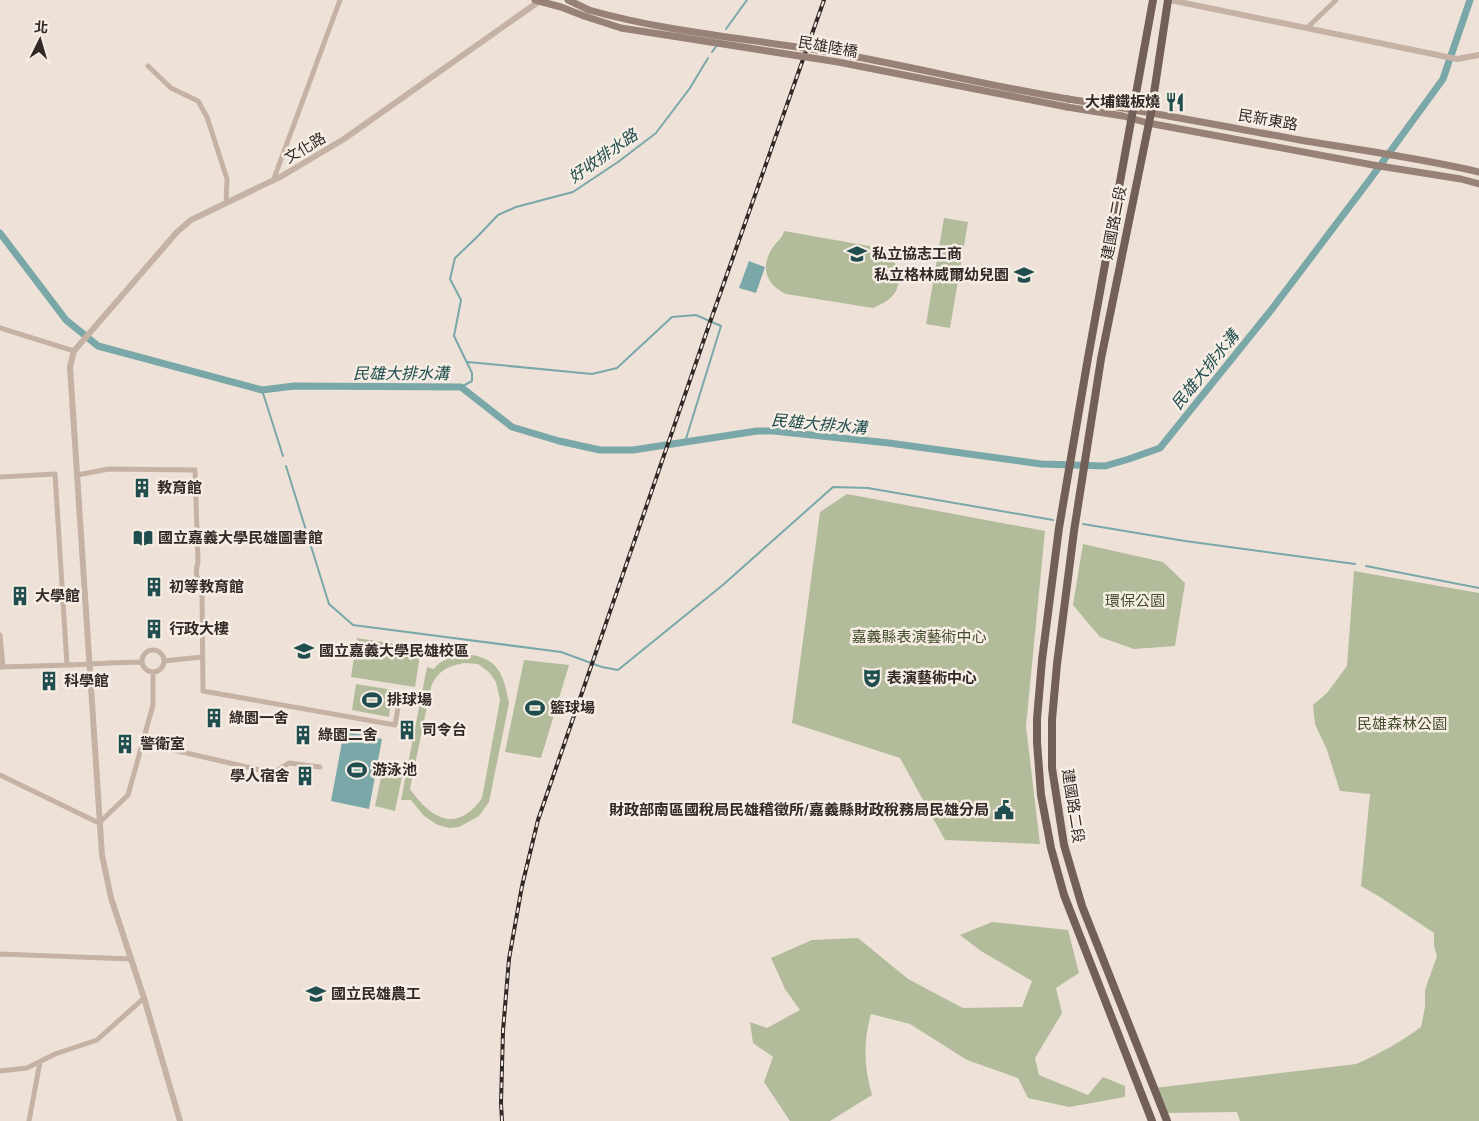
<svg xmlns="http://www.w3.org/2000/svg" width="1479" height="1121" font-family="'Roboto Condensed','Noto Sans TC',sans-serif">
<rect width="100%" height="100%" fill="#eee2d8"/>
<path fill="#b2bb9a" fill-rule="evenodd" d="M944,218L968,222L950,328L926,324Z
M784,231L909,253L908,261L893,259C905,284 898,298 873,308L786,294C765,284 760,266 773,247C777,241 782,239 784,231Z
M847,494L1045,531L1026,726L1040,844L945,840L900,758L792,723L820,512Z
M1083,544L1163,562L1185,583L1175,646L1134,649L1100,637L1073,605Z
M1354,571L1479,593V1121H1240L1237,1112L1164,1113L1154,1088L1356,1064C1380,1054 1400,1042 1421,1027L1425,1007V990L1437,956L1434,946V933L1380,897L1361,886L1370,794L1340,791L1327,750L1315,724L1313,705L1327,693L1347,666Z
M357,638L421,648L415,687L351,677Z
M472,655C500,660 504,677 509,703L489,802L479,816L459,827L449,828L438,825L424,816L411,800H401L427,667L434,669C442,657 458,656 472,655ZM465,663L478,664L489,672L496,682L500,700L482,798C457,834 431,819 410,789L431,687C438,670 448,666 465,663Z
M524,660L569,665L541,758L505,752Z
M356,684L393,690L389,717L352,710Z
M383,768L403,772L395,811L375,806Z
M992,922L1068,930L1079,973L1056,988L1062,1013L1035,1058L1039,1075L1088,1095L1103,1077L1125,1086V1097L1069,1107L1028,1098L1018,1078L967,1060L910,1024L871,1014C863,1042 864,1067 872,1095L830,1121H790L764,1082L773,1057L753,1043L750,1022L767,1028L800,1010L785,989L771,958L812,940L858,938L908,979L963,1008L1022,1007L1032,981L981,951L960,935Z"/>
<path fill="#7aa8a8" d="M749,261L765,267L756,293L739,288Z
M344,731L382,739L369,809L331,801Z"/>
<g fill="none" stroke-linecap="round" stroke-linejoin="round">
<path stroke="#7aa8a8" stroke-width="2" d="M726,29L747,0
M712,52L717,45
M468,362L592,374L617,368L672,317L696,315L721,326L685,442
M461,387L472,381V373L454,336L461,300L450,279L455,258L477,237L498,215L516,207L573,192L618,162L656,133L690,88L708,58
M262,390L283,456
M286,466L329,604L353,625L561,652L602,667L618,670L724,584L833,487L868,488L1053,520
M1083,524L1185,541L1355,564
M1366,566L1479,588"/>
<path stroke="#7aa8a8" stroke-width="7" d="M0,233L66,320L98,346L262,390L294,386L461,387L512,427L559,441L600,450H633L757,431H773L889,443L1041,464L1105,466L1129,459L1160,448L1272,309L1371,178L1443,79L1470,0"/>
<path stroke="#c5b2a5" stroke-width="5" d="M1307,28L1336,0
M148,66L171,88L198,101L207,117L227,179L226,203
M273,181L340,0
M0,328L74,351
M77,475L109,469L195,470L198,562C194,575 198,578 202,590L203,691L395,725L400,696
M0,477L55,474L67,665
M0,635L3,667
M142 661a11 11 0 1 1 22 0a11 11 0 1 1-22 0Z
M164,661L202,657
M110,663L142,662
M0,667L70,665
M143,743L273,773L289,763L320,767
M0,775L99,823L128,795L153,705V672
M0,954L131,959
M0,1071L27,1068L55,1054L97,1040L144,998
M29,1121L40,1062"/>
<path stroke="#c5b2a5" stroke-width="6" d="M1170,0L1457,59L1479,55
M180,1121L144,998L111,898L102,855L70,367L74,351L177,232L191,220L282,176L344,139L541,0"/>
<path stroke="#988177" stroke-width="7" d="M535,0L561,7L584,16
M568,0L589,10
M1068,99C1145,111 1222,126 1300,140C1359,150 1420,158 1479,172
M1067,107L1123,116L1148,123L1373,165L1461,179L1479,184"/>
<path stroke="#725f58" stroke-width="8" d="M1152,1121L1064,895L1051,848L1041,795L1037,742V719L1042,660L1059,528L1088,358L1153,0
M1167,1121L1082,906L1064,845L1052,768V720L1057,664L1074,531L1101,359L1151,113L1168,0"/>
<defs>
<path id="rail" d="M502,1121L501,1103L503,1031L509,959L522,886L538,820L708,328L824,0"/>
</defs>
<use href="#rail" stroke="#312926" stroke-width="4"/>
<use href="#rail" stroke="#f6ede4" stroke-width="2" stroke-dasharray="5.5" stroke-linecap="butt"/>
<path stroke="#c5b2a5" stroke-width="5" d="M70,665L110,663"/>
<path stroke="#988177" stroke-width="7" d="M589,10C670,33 754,39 836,53C914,67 990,86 1068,99
M584,16L621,28L838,62L1067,107"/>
</g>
<defs>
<symbol id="restaurant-bare" viewBox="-9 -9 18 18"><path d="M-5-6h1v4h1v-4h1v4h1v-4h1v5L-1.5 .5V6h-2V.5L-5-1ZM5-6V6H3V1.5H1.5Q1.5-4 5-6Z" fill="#204e4f" stroke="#f6ede4" stroke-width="2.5" paint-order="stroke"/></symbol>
<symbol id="school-bare" viewBox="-9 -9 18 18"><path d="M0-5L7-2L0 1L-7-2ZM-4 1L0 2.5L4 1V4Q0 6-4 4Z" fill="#204e4f" stroke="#f6ede4" stroke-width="2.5" paint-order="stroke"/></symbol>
<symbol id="building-bare" viewBox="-9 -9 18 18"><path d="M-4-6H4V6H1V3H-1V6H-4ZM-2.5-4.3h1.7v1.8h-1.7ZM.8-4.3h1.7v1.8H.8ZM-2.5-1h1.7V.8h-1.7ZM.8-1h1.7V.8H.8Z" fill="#204e4f" stroke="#f6ede4" stroke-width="2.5" paint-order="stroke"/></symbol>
<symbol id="library-bare" viewBox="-9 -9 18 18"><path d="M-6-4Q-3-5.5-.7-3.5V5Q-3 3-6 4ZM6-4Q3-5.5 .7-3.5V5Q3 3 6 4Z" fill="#204e4f" stroke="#f6ede4" stroke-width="2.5" paint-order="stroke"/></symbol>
<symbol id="university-bare" viewBox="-9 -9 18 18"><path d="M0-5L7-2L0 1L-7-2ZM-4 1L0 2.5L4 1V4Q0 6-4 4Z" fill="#204e4f" stroke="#f6ede4" stroke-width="2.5" paint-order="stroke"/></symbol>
<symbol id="theatre-bare" viewBox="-9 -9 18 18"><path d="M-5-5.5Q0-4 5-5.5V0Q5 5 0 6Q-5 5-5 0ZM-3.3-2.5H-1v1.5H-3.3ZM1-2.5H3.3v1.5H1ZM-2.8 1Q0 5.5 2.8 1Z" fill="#204e4f" stroke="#f6ede4" stroke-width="2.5" paint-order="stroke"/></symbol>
<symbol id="stadium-bare" viewBox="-9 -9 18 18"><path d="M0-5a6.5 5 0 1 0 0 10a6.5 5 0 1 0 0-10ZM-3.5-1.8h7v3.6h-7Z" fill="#204e4f" stroke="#f6ede4" stroke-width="2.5" paint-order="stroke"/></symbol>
<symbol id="civic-bare" viewBox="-9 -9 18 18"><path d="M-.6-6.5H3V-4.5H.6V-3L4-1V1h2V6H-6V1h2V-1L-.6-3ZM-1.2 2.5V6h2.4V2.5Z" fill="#204e4f" stroke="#f6ede4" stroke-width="2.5" paint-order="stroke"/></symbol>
</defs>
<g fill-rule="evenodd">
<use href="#restaurant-bare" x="1161" y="88" width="28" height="28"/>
<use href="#school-bare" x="843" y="240" width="28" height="28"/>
<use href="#school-bare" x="1010" y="261" width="28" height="28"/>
<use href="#building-bare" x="128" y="474" width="28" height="28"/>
<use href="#library-bare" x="129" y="524" width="28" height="28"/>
<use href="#building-bare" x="140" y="573" width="28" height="28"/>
<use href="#building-bare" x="6" y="582" width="28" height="28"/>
<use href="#building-bare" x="140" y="615" width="28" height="28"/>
<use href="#university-bare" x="290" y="637" width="28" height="28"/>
<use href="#theatre-bare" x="858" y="664" width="28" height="28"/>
<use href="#building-bare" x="35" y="667" width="28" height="28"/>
<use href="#stadium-bare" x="358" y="686" width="28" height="28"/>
<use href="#stadium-bare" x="521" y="694" width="28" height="28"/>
<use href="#building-bare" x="200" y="704" width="28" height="28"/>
<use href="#building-bare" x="393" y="716" width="28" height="28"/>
<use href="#building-bare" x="289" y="721" width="28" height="28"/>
<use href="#building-bare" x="111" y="730" width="28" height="28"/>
<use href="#stadium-bare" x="343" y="756" width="28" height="28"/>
<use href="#building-bare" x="291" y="762" width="28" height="28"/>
<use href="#civic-bare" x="990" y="796" width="28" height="28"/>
<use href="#school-bare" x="302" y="980" width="28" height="28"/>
</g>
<g text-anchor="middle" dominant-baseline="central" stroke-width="5" stroke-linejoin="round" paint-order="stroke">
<g font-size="15" fill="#312926" stroke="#f6ede4">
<text transform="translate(828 47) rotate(10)">民雄陸橋</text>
<text transform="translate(1268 120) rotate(10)">民新東路</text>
<text transform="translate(305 148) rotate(-31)">文化路</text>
<text transform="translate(1114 223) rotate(-79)">建國路二段</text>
<text transform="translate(1073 806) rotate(81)">建國路二段</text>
</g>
<g font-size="15" font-weight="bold" fill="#312926" stroke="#f6ede4" text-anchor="start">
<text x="1160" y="102" text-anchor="end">大埔鐵板燒</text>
<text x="872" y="254">私立協志工商</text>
<text x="1009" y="275" text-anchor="end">私立格林威爾幼兒園</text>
<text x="157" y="488">教育館</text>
<text x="158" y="538">國立嘉義大學民雄圖書館</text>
<text x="169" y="587">初等教育館</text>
<text x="35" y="596">大學館</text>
<text x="169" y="629">行政大樓</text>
<text x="319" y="651">國立嘉義大學民雄校區</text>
<text x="887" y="678">表演藝術中心</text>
<text x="64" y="681">科學館</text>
<text x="387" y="700">排球場</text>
<text x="550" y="708">籃球場</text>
<text x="229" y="718">綠園一舍</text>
<text x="422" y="730">司令台</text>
<text x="318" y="735">綠園二舍</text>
<text x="140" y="744">警衛室</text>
<text x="372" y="770">游泳池</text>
<text x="290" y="776" text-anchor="end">學人宿舍</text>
<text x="989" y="810" text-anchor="end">財政部南區國稅局民雄稽徵所/嘉義縣財政稅務局民雄分局</text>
<text x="331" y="994">國立民雄農工</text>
</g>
<g font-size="15" fill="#434d2c" stroke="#f6ede4">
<text x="1135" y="601">環保公園</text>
<text x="919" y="637">嘉義縣表演藝術中心</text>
<text x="1402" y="724">民雄森林公園</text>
</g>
<g font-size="16" font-style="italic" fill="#204e4f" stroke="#f6ede4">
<text transform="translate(603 156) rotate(-35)">好收排水路</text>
<text transform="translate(1205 370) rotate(-51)">民雄大排水溝</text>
<text x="401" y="373">民雄大排水溝</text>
<text transform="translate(819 424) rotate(5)">民雄大排水溝</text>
</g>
</g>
<g transform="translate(40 40) rotate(5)" stroke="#f6ede4" stroke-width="4" paint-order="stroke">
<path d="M0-4L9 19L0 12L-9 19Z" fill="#312926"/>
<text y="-8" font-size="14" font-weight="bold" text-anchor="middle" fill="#312926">北</text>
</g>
</svg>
